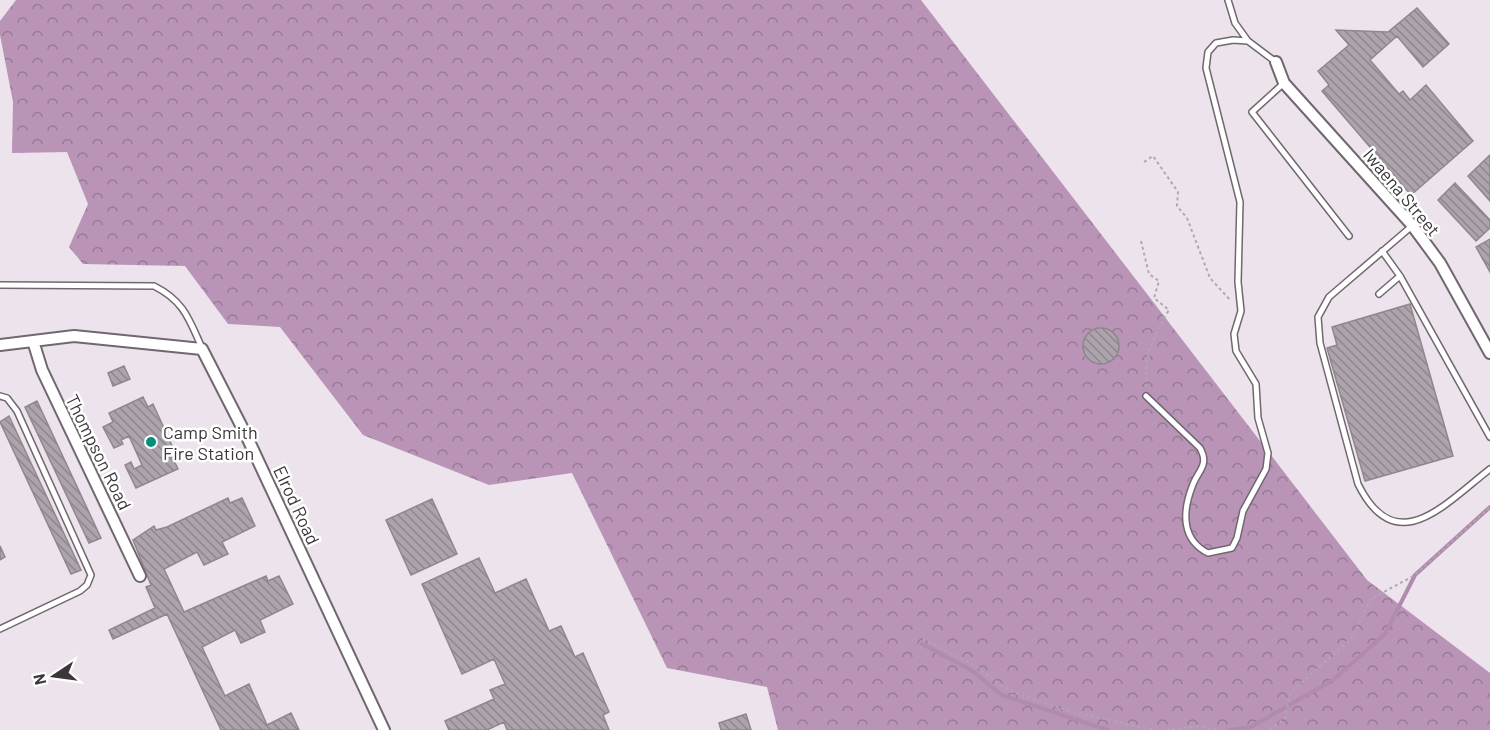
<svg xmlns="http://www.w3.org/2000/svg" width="1490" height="730" font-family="Barlow,sans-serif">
<defs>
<pattern id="forest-crowns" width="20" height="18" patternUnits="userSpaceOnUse" patternTransform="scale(1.5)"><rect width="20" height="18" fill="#b994b7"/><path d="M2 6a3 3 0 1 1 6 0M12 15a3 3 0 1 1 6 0" fill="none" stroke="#977a96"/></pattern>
<pattern id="building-back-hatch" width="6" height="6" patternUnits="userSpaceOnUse" patternTransform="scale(1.5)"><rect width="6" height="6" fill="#ada3ac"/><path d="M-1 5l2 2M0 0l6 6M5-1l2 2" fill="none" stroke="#8e868d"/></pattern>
</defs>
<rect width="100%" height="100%" fill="#ede3ec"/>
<path fill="url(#forest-crowns)" d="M16,0H921L1367,580L1490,673V730H778L767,687L667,668L572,473L489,485L363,435L280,327L228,324L185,266L83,264L69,247L88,204L67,152L12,153L13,102L0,35V21Z"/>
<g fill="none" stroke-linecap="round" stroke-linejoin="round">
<path stroke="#b08bae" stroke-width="4" d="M922,644L971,670L1002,695L1108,730
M1230,730L1251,727L1333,680L1385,634L1415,575L1490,507"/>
</g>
<path fill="url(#building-back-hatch)" stroke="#8f868e" stroke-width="1.5" d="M1417,8L1449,44L1423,67L1397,36L1370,60L1399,94L1403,91L1410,100L1426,85L1473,141L1411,195L1322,91L1329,85L1318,71L1349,45L1336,30L1388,32Z
M1490,155V201L1468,176Z
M1455,183L1490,220V228L1476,241L1438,200Z
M1490,239V272L1476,247Z
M1410,304L1453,456L1365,481L1327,348L1337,345L1332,327Z
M1083 346a18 18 0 1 1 36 0a18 18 0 1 1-36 0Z
M124,366L130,379L113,386L108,373Z
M143,397L148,407L153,404L174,450L170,452L178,469L136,488L125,465L131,462L134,469L142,465L129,436L121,440L123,444L114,448L103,427L113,422L109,413Z
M37,401L101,538L89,543L25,407Z
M9,416L81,570L71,574L0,422Z
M228,498L230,503L242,498L255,526L222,542L228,554L204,565L197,552L164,569L184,612L266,576L268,581L279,576L293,604L260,620L265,632L241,643L235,630L202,647L225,696L249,684L267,725L291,713L299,730H221L167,614L113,639L109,630L155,608L146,587L151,585L133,540L154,526L156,530L167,527Z
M432,499L457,554L411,575L386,520Z
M0,546L5,557L0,560Z
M479,558L495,593L526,579L549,631L561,626L575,657L583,653L609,712L603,715L609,730H507L504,722L487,730H449L445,721L494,699L490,690L505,684L494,659L462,674L422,584Z
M746,714L751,730H721L719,723Z"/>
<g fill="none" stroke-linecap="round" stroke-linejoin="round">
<defs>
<path id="lane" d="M1228,0L1235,23L1248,41
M1284,83L1252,112L1349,236
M1412,226L1329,297L1318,317L1320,343L1358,484C1396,561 1445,504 1490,469
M1382,251L1400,276L1490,437
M0,285L154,286C184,301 189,319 202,348
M1379,294L1400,276
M0,396L7,398L17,411L91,575L87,585L80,591L0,629
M1146,396L1200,448C1210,466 1197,471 1192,487C1182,513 1182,540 1208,553L1232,548L1237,538L1243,511L1266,469L1268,453L1258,418L1256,384L1236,351L1234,334L1241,311L1238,282L1240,202L1206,68L1208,52L1216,43L1233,40L1248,41L1276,62"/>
<path id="street" d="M1276,62L1284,83L1412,225L1440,263L1490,353
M33,341L42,370L140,576
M0,345L74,336L202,349L247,437L384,730"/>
</defs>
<use href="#lane" stroke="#70676f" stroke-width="8"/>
<use href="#street" stroke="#70676f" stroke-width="14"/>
<path stroke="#afa8ae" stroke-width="2" stroke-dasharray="3 3" stroke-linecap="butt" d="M1144,162L1153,156L1178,192L1177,206L1187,218L1210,278L1231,301
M1141,241L1149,274L1159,281L1154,298L1169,310C1153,337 1144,355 1146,387
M923,639L974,665L1009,691L1073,712L1155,730
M1166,730L1200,726L1217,730
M1270,730L1285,718L1290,693L1351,639L1371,599L1415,575L1490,507"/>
<use href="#lane" stroke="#fff" stroke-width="5"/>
<use href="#street" stroke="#fff" stroke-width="10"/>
</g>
<circle fill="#00907b" stroke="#fff" stroke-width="2" cx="151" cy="442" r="6"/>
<g text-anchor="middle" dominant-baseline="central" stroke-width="5" stroke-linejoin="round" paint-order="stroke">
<g font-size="18" fill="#3a3639" stroke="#fff">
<text transform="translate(1402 192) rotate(50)">Iwaena Street</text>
<text transform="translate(99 452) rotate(64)">Thompson Road</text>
<text transform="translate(297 505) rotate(65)">Elrod Road</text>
</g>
<g font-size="18" fill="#3a3639" stroke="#fff" text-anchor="start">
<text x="163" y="432">Camp Smith<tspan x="163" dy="21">Fire Station</tspan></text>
</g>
</g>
<g transform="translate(54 676) rotate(257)" stroke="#ffffff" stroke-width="4.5" paint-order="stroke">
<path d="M0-4.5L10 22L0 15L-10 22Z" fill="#3a3639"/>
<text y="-9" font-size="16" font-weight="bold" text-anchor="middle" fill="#3a3639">N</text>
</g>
</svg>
